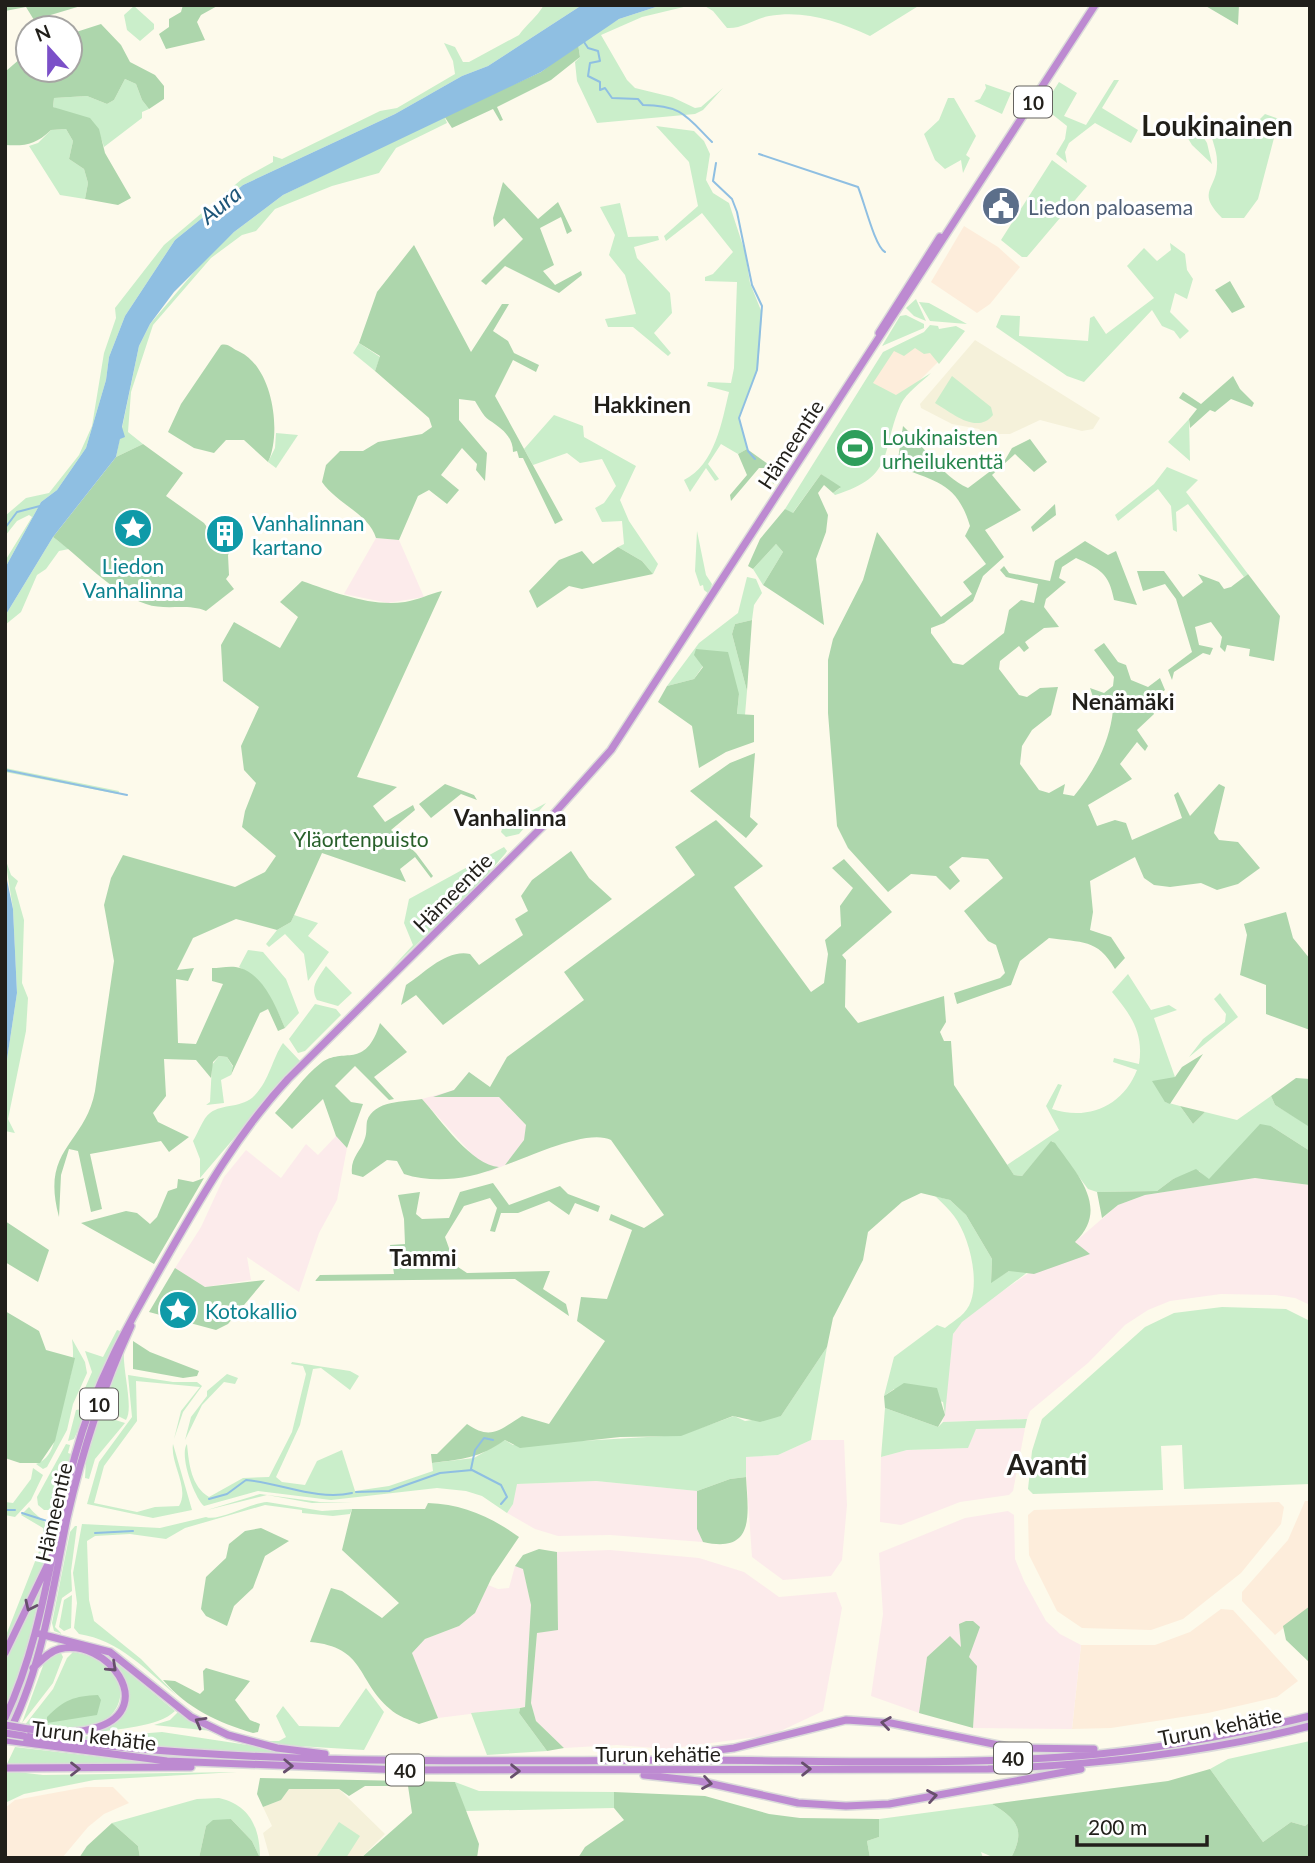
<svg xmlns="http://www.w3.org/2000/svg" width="1315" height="1863" font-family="Lato,sans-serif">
<rect width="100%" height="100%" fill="#fdfaeb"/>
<path fill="#fdeddb" d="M964,226L998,247L1020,267L990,304L977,313L931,282Z
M901,346L948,352L902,398L866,381L885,352Z
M1305,1501H1310V1606L1275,1635L1242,1601V1592L1288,1540Z
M1279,1502L1284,1507L1281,1524L1241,1573L1183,1619L1151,1630L1082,1628L1057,1611L1029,1555L1028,1515L1034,1510Z
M1221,1609L1233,1610L1298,1681L1277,1697L1208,1713L1111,1728L1072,1729L1081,1645H1155L1190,1632Z
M86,1787H113L129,1803L104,1814L88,1827L62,1858H5V1808L15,1800Z"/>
<path fill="#fcebeb" d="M376,538L399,540L424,597L388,603L344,594Z
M469,1072L490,1088L548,1148L488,1172L422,1099L454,1090Z
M336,1136L347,1148L337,1200L319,1233L299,1292L247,1257L251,1280L205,1287L175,1268L201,1227L224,1177L246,1150L281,1178L306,1144L318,1155Z
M1255,1178L1310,1185V1305L1295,1298L1275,1295L1221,1294L1170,1301L1148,1310L1125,1325L1088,1363L1030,1411L1027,1419L943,1422L953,1334L961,1322L983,1304L1075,1242L1118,1205L1145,1195Z
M1025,1428L1013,1491L1009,1495L960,1502L901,1525L880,1522L881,1457L907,1450L967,1448L976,1429Z
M811,1440H844L847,1505L842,1560L831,1576L783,1580L752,1557L745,1457L778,1455Z
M596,1481L697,1491V1529L703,1542L610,1535L558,1536L535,1529L507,1513L513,1504L516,1484Z
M1008,1511L1014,1515L1015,1559L1024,1581L1046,1621L1060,1634L1081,1645L1072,1729L973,1728L977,1666L927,1657L919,1713L871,1696L883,1614L879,1553L965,1518Z
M610,1550L699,1558L744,1572L779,1597L836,1592L842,1608L823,1711L772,1735L666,1749L617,1745L564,1748L536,1721L531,1703L537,1633L558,1629L557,1552Z
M515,1566L523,1568L531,1605L525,1707L438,1718L412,1653L425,1639L459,1626L475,1613L488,1585L498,1589L509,1588Z"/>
<path fill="#f5f1da" d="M975,340L1100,418L1093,429L1082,431L1040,420L1010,434H984L979,429L952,424L921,408L920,404Z
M289,1789H339L385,1834L361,1858H270L263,1833L272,1826L263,1807L281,1800Z"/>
<path fill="#caeeca" d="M544,5H582L488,66L462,76L395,114L243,185L175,240L125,316L109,357L106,380L86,448L57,490L41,502L5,568V561L32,517L29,515L17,521L5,536V516L26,498L49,493L79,455L92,426L104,353L116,318L115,308L164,245L242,179L273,162V156L282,159L380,111L397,108L455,74L453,61L444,43L455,47L463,62H469L519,35C527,24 536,18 544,5Z
M662,5H692L642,17L601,35L627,80L635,88L672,97L695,108L701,107L723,88L703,110L695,114L597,123L577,81L575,62L580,57L578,44L619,19Z
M703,5H920L870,36C837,21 806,10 769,16C754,19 742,29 727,28L713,11Z
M134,6L154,24V29L140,41L127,30L124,15Z
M125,79L136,84L142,100L149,109L142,112V118L104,147C94,111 82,120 53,107L54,98L87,96L107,104L114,100Z
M1114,80H1119L1102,108L1138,130L1131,143L1095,123L1069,143L1065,152L1067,163L1056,154L1065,139L1067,126L1043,107L1059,82L1077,93L1064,116L1086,125Z
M985,84L1011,93L1002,114L974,101L980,99L986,88Z
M954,98L976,136L966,155L970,158L963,173L961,160L945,169L935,160L924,134L939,120L948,98Z
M1265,114L1279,119L1258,199L1244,218H1222C1194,190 1219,189 1217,161C1217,150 1211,139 1210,127L1217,118L1235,133L1242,124L1257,122Z
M444,116L447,123L396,148L379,173L332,186L275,209L256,231L242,235L211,258L153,325L131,392L128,432L143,444L116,457L139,346L150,324L206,258L234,232L283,195Z
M1194,122L1207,143L1212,164L1192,145L1181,127Z
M656,126L694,131L704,141L710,154L706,180L713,193L729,203L745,252L750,283L762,313L758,369L739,416L747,449L738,454L721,444L708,464L719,479L715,481L706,468L690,492L684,480C715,465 722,421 729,392L707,386L708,382L731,383L734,368L737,282L705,281V277L713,274L733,252L702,213L666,241L664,236L698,206L689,162Z
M66,129L73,141L69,159L84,169L88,183L85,199L60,195L29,146L38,143L51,130Z
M1052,160L1087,186L1027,257H1022L1001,240Z
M620,203L628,237L658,236L659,240L634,247L637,258L670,293L672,313L654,333L671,353L668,356L633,327H608L605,319L636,314L625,275L609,255L615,235L600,207Z
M1170,243L1185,254L1187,270L1193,279L1187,299L1175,293L1170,312L1189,331L1180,339L1174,331L1162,326L1152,310L1084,382L1067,376L996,327L1001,315L1020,316L1019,336L1088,341L1090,318L1094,316L1106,334L1154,298L1127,266L1144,248L1157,261L1171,250Z
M916,299L926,321L914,316L906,308Z
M919,302L929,303L967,324L930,321Z
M906,315L924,324V328L882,346L900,316Z
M930,325L938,326L939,329L956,326L965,331L939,364L930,353L924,354L915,348L904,356L894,351L873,383L896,395L931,373C922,382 906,393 901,404C880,451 897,476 835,495L833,493L840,488L821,474L792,514L785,509L883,352L924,332Z
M359,343L380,357L375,371L353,353Z
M952,376L991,407L993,415C977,435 952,413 935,403Z
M554,415L583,426L584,437L636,466L620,500L629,521L658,564L653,574L642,561L618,547L624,544L622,521L602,522L595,508L604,503L616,486L602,459L580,463L567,453L533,465L524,449Z
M1189,419L1190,461L1168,442Z
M276,433L298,435L276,468L268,462L275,448Z
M1167,467L1198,480L1186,492L1248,574L1244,577L1188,504L1176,512L1177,532L1173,530L1171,506L1158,489L1118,521L1115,515L1154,484Z
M697,531L706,575L712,584L709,594L704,590L703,585L700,586L695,571Z
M53,537L69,549L59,551L46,569L37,575L21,612L5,625V616Z
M776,544L783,552L763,585L753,569Z
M747,577L756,579L762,593L754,605L752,620L735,624L732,634L747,691L745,715H737L739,694L703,666L694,679L667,686L699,643L738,613Z
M5,768L119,791L118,794L5,772Z
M546,803L519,834L506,837L501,832L503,826Z
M504,847L507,851L505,854L479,884L390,970L413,945L404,923L409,899Z
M5,858L11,875L18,881L15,888L24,920L22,983L28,998L26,1031L8,1119L15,1133L5,1131V1073L17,993L13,909Z
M294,915L318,923L308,936L329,952L308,981L304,954L285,934L269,947L266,944L277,930L291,922Z
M248,950L263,952L286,979L299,1013L285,1028C274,1002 264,982 239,967Z
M326,966L352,993L338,1006L317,1000C309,987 319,977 326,966Z
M1128,974L1151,1010L1169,1005L1177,1010L1154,1018L1175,1077L1165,1102L1180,1106L1193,1124L1205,1112L1237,1120L1271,1096L1275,1105L1308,1125L1310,1121V1151L1271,1126L1257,1130L1209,1180L1199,1171L1173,1179L1157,1191L1097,1192L1088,1189L1052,1141L1022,1176L1014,1175L1007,1165L1059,1130L1046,1106L1058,1084L1062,1085L1052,1109C1088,1121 1123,1106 1137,1070L1113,1062L1114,1058L1139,1064C1144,1033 1131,1015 1112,992Z
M1220,993L1238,1017L1189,1057L1203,1039L1225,1022L1226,1014L1214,999Z
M315,1004L336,1009L341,1015L305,1051L298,1053L289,1039Z
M283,1043L300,1061L200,1178V1159L193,1141C198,1133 203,1118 210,1113C223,1103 242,1109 255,1095C270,1079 272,1059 283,1043Z
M219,1056L227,1057L233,1067L231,1075L221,1080L224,1103L206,1105L210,1102L212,1065Z
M935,1196L950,1200L966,1215L992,1259L991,1282L1009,1271H1029L962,1322L953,1334L945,1415L943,1402L894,1389L884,1396L894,1357L937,1325L945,1328C955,1320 967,1314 971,1301C979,1277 969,1236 954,1216C949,1209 942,1203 935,1196Z
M1222,1307L1286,1309L1310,1321V1484L1184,1489L1182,1445L1161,1446L1163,1490L1033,1494L1028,1489L1032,1451L1042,1419L1145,1327L1174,1313Z
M117,1330L120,1331L89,1403L80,1405L79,1402L92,1372L85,1351L103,1357Z
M72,1339L85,1362L87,1373L73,1404L67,1430L47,1467L43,1469L36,1464C58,1456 55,1429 60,1410C68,1385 76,1366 72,1339Z
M827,1347L811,1440L778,1455L746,1457V1477L730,1479L697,1491L596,1481L517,1484L513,1504L507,1513L482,1496L466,1491L437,1488L331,1500L258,1491L204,1506C194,1497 179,1455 187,1444C189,1464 191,1486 209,1497L243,1478L269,1477L292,1432L306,1374L303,1366L291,1364L292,1362L350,1371L359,1376L350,1390L321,1368L313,1369L300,1425L276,1477L282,1482L305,1485L317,1461L342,1450L355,1491L389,1486L433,1471L432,1463L474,1458L505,1440L513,1445L681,1435L734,1416L745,1421L781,1416Z
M124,1350C122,1369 134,1408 126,1420L102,1408Z
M227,1374L238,1378L235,1384L224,1382L202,1405L185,1440L191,1417L207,1396V1391Z
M128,1375L173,1382H197L202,1386L183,1412L174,1439L181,1411L200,1387L136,1381L137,1421L104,1466L94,1503L137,1512L155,1507L179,1506C190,1488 170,1463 173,1444L192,1510L153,1518L87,1504L99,1462L132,1417Z
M885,1408L938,1427L943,1422L1027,1419L1025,1428L976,1429L968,1448L907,1450L881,1457Z
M82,1409L84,1416L74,1439L68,1441L76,1410Z
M106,1417L125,1423L95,1459L89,1479L85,1478L86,1459L99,1418Z
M66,1444L70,1445L68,1453L71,1454L56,1505L53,1510H44L38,1505L37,1497Z
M33,1468L43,1475L31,1500L15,1517L5,1515V1502L13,1503L31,1479Z
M260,1494L320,1502H353L312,1503L267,1495L207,1510Z
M267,1502L322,1511L352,1509L350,1514L333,1516L302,1513V1510L265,1505L185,1528L166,1539L130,1534L95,1536L87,1541L89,1600L94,1621L141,1659L176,1695C146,1670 119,1640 79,1634L74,1628L77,1603L73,1573L82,1524L160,1528L206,1517C218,1522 250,1503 267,1502Z
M29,1507C34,1514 43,1519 48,1526C60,1543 14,1629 5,1649V1638L43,1541V1528L21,1515Z
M75,1526H77L71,1571L72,1591L62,1598L55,1627L62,1634L54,1631L52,1623L70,1532Z
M42,1583L25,1659L5,1707V1658Z
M72,1595L71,1628L64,1631L59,1627L64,1600Z
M88,1648L112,1659L175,1711C159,1727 116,1729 93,1733L123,1708C127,1671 121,1665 88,1648Z
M60,1651L63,1657L53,1683L22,1723L44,1663Z
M73,1652C83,1654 95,1656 104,1662C129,1682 125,1715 94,1725C73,1732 46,1727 24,1726L53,1689L67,1658Z
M366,1688L384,1712L364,1750L265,1744L266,1741H279L286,1737L276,1716L283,1706L299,1726L339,1727Z
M520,1708L519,1713L547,1751L487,1755L471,1713Z
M178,1712L212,1731L154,1725L170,1720Z
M162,1732L300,1753C271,1759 89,1747 62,1735L99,1737Z
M1310,1741V1822L1305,1826L1291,1822L1263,1842L1210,1769L1228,1759Z
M15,1747L169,1765L6,1766Z
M9,1771L43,1775L237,1772L94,1780L24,1794L7,1802L5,1772Z
M455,1782L479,1791L614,1792V1808L465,1811Z
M219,1798C250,1805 260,1828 260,1858L252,1841L231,1819L206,1826L199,1858H140L138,1846L112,1823L197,1799Z
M992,1804C1017,1819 1026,1830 1011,1858H995L981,1852L983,1858H870L867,1841L879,1837V1819Z
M339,1822L360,1836L346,1858H320L317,1856Z"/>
<path fill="#add6ac" d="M5,5H84L34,20L26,7L5,11Z
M183,5H219L201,15L197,22L205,40L166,49L159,34L169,27V19L181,12Z
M1204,5H1239L1238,25Z
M101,24L121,45L130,62L155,75L164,86V99L149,109L142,100L136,84L125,79L114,100L107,104L87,96L54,98L53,107L90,118L99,129L105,153L131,198L118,205L85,199L88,183L84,169L69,159L73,141L66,129L51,130C35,145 26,146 5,145L6,71L28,52V70H70V34Z
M578,44L580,57L551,80L497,107L503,120L500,121L493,109L452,128L444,116L541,72Z
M503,182L538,219L558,202L572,231L567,234L561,217L540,228L554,265L543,271L555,285L581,271L582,275L559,293L505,266L486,285L481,281L523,239L504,218L494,227L493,218Z
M414,245L471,352L502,304H509L493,331L508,341L514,353L539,365L536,372L513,360L495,396L563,520L555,524L523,458H519L517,451L513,452C513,436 501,428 489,420C483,416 479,407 475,401L459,399V420L487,453L485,481L476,470L477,464L462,448L441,475L459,490L447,504L429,490L418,496L399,540L376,538C369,514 336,503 322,482L326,465L340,451H363L378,442L422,434L432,427L429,418L375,371L380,356L359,343L377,292Z
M1230,281L1245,307L1232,313L1215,290Z
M221,345C229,343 232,349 240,352C273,368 282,433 268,462L244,440H226L214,453L194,448L168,432L181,404Z
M1233,376L1240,389L1254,403L1252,407L1231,399L1215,412L1210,410L1190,428L1189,419L1197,409L1179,398L1183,392L1201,404Z
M903,426C925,447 940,475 968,488L1005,460L1012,448L1030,439L1047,462L1034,472L1015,454L992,475L1021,510L985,530L1004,557L983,576L973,601L944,623L931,628V633L953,663L963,665L1004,633L1009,610L1021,600L1034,603L1038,584L1006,577L1000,570L1004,566L1009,573L1050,581L1055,561L1085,541L1108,555L1116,551L1137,605L1114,600C1109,573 1100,569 1076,558L1062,567L1059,578L1066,582L1046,599L1044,607L1059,627L1044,628L1025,642L1029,648L1024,652L1019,646L1000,661L999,669L1019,695L1027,697L1040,688L1058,687L1051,715L1032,730L1022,746L1020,764L1039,790L1049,793L1065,784L1063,794L1074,796C1094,772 1110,742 1113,710L1108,703L1093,697L1090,688L1104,693L1113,686L1114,677L1094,650L1104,643L1118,662L1126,665L1131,680L1148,687L1160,678L1165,690L1148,702L1154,714L1137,730L1148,746L1145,751L1137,742L1120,764L1132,779L1088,805L1097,826L1115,820L1126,823L1132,840L1182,818L1174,795L1178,792L1190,816L1219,784L1225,787L1214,833L1219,840L1238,842L1260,868L1238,884L1217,890L1201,883L1170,887L1154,885L1144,878L1135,857L1090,881L1093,912L1090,930L1111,937L1125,958L1115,969C1097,938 1082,943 1049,938L1020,961L1011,985L957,1004L954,993L1000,978L1005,973L996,945L988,941L964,911L1003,878L988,859L962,857L949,867L960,881L950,890L936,876L911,874L888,892L848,848L837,826L828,713V660L833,639L863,580L877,532L941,617L972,594L963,582L986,564L965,536L970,526C957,482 935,482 897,466Z
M143,444L183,473L166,496L204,523L219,544L232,548L228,555L229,575L226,579L234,589L206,611C187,603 165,611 146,604C110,592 83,559 53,537L116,457Z
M747,449L779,472V477L773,484L769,468H759L731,501L730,495L747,475L738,454Z
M821,474L841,487L833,493L824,485L818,493L828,515L826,532L816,559L824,625L763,585L783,552L776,544L753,569L748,566L760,539L785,509L793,513Z
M1055,504L1056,515L1033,532L1031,527Z
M618,547L642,561L653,574L582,589L569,586L537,608L529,591L559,560L582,551L593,564Z
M1137,571H1164L1183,597L1203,582L1198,574L1219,582L1224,589L1231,587L1248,574L1280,616L1274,661L1249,656L1250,649L1227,645L1225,652L1220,647L1222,637L1211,622L1195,627L1199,645L1213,648L1210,655L1203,653L1174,672L1172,680L1168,670L1192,652L1176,599L1165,584L1143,591Z
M302,581C334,592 370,607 405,602C418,600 429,594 442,591L357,777L397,787L373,806L385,822L413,805L415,810L391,830L416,853L433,876L431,878L415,857L400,869L406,882L322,853L291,922L277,930L236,919L193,938L177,970L194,968L188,981L176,979L178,1043L196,1044L223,984L212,981V968C220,968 232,965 240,968C264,975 276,1007 285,1028L278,1031L268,1009L260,1013L231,1075L233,1066L227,1057L219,1056L213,1062L211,1078L196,1060L164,1059L166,1096L153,1113L158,1122L189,1137L169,1152L161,1141L90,1154L102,1209L91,1212L78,1151L69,1149L61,1175L59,1217C40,1148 85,1145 95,1091L114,961L104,905L111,878L123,855L235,887L265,872L276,856L242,827L245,811L256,783L244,770L241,746L259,707L223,681L221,645L234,622L280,648L298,617L280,602Z
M752,620L747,691L732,634L735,624Z
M696,649L728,652L739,694L737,714L754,715V742L726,752L699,768L692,726L658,702L667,686L694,679L703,667L694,655Z
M755,753L750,817L758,824L746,838L690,791L730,763Z
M445,784L474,795L477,800L461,794L431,818L419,804Z
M716,820L763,866L734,887L811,992L824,983L828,954L825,940L841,926L840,906L853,888L832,868L844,859L892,912L842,955L846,960L845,1007L858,1023L944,996L946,1022L940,1032L944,1041H951L954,1085L1014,1175L1022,1176L1051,1141L1055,1143C1076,1173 1111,1208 1075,1242L1090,1254L1034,1274L1009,1271L991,1283L992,1259L966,1215L950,1200L921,1193L902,1202L868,1232L863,1260L833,1318L827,1347L781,1416L760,1422L733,1416L681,1436L620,1437L520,1448L505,1440C479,1458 464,1459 432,1463L431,1454H437L467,1424C491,1441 501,1429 522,1416L549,1424L605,1341L577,1321L581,1297L607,1299L632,1230L609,1220L611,1214L644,1228L664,1215L611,1140C588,1128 529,1157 505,1165L524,1140L526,1125L499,1097H433L454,1090L469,1072L490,1087L507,1057L584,1000L564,972L695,875L675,847Z
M571,851L589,878L612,899L443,1025L416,995L401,1005L406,985C425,973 446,949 470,954L479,965L523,935L515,919L528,911L521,896L532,880Z
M1286,912L1293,938L1310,959V1030L1266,1014V985L1240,975L1247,935L1244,924Z
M380,1023L407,1052L374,1077L394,1099L389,1100L355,1066L335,1086L351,1102L363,1104L347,1148L336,1136L323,1099L292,1129L275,1113C290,1097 304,1076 321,1063C344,1046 365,1071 380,1023Z
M1203,1054L1170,1104L1165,1102L1152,1081L1175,1077L1182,1067Z
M1296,1078L1310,1079L1308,1126L1275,1105L1271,1096Z
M422,1099C440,1119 472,1166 499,1167C470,1179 434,1184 404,1174L397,1161L387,1160L363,1177L352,1174C350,1157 361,1152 365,1138C367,1133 366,1127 367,1121C374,1100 404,1102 422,1099Z
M1180,1106L1205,1112L1193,1124Z
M1260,1124L1271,1126L1310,1151V1185L1255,1178L1145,1195L1118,1205L1102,1218L1097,1192L1157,1191L1173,1179L1196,1169L1209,1179Z
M204,1178L154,1264L81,1223L126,1211L137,1213L150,1224L157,1217L168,1191L177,1188L178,1179L193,1182Z
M493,1183L509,1205L560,1186L568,1194L600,1206L598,1212L575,1203L569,1215L549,1201L518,1213H501L495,1232L490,1231L497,1208L490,1198L464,1206L445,1237L455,1265L467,1273L550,1271L543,1289L566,1304L569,1316L515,1279L315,1281L320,1275L394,1274L390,1245L405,1244L404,1219L398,1195L420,1192L416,1214L422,1219L449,1218L460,1192Z
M5,1221L49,1250L38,1282L5,1262Z
M175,1268L205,1287L265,1280L228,1324L216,1330L149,1312Z
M5,1311L39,1331L46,1350L75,1358L55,1441L40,1463H20L5,1458Z
M133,1341L150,1352L199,1371L197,1376L183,1378L133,1369Z
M904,1383L937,1388L945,1415L938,1427L885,1408L884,1396Z
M746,1477C748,1514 756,1554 703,1542L697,1529V1491L730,1479Z
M428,1503C463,1504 491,1517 519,1537L492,1577L475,1613L459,1626L425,1639L412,1653L438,1718L419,1724C410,1720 397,1716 390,1709C356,1680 366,1647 310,1642L331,1588L342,1591L382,1618L399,1603L342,1550L352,1509H425Z
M261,1528L289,1541L265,1556L253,1588L234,1606L227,1626L206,1616L201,1609L206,1577L226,1558L229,1544L245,1531Z
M539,1549L557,1552L558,1630L537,1633L531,1703L536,1721L564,1748L547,1751L519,1713L520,1708L525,1707L531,1605L523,1569L515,1566L523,1555Z
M1310,1606V1663L1286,1640L1283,1626Z
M966,1621H973L980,1627L969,1657L977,1666L973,1728L919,1713L927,1657L950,1636L961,1647L959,1624Z
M206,1668L250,1681L235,1700L250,1720L260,1724L258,1732L253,1733C217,1722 188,1709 163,1680L175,1681L200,1694L204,1690L203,1671Z
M98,1695L101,1700L97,1715L47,1723V1717C64,1700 74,1696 98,1695Z
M1210,1769L1263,1842L1291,1822L1305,1826L1310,1822V1858H1011C1026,1830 1017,1819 992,1804L1168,1781Z
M260,1778L455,1782L479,1844L477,1858H361L412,1813L408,1786H365L349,1796L339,1789H289L281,1800L263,1807L257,1794Z
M614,1792L705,1796L769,1814L800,1818L879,1819V1837L867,1841L870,1858H578L585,1847L624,1820L614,1808Z
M231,1819L252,1841L260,1858H199L206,1826L213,1820Z
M112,1823L138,1846L140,1858H79L87,1846Z"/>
<path fill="#8fbfe2" d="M582,5H662L619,19L541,72L283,195L234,232L174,292L150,324L139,346L122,427L125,437L120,439L116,457L53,537L5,616V568L41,502L57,490L86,448L106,380L109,357L125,316L175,240L243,185L395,114L462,76L488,66Z
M5,870L13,909L17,993L5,1073Z"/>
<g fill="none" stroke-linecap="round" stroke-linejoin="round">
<path stroke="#8fbfe2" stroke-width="2" d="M582,39L588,48L598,51L600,61L590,63L588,76L600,82V90L605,88L612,98L638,99L643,105C682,105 687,117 712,142
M759,154L858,187C864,201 875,247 885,252
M716,163L713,181L732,199L737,212L752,285L762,306L757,370L739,418L748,451L755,459
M5,528L17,512L40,506
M5,770L127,795
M471,1469L475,1450L484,1438L493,1440
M356,1492L389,1491L440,1473L472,1470L501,1485L507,1497L501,1504
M209,1499L227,1494L246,1480C281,1483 317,1501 352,1493
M5,1510H15
M22,1513L47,1521
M95,1533L133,1531"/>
<defs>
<path id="highway" d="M879,333L940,237
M40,1634L110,1652L191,1717L228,1735L277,1748L325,1754
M5,1653L47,1566
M5,1718C44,1635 51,1544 75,1456C95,1381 130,1321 168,1255C204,1192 239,1132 288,1079L543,826L611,750L1095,5
M28,1729C51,1732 75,1735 98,1727C158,1707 107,1637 59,1649C48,1652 41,1661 33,1668
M24,1736C241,1766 460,1761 678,1760C816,1760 963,1767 1099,1754C1170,1747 1241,1733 1310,1716
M6,1738C42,1671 52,1592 67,1518C82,1452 103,1387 131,1326
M5,1740L167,1761L402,1770L988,1769C1097,1765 1204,1753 1310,1726
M672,1756L734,1748L846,1720L891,1723L1013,1748L1094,1749
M5,1768L191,1767
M644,1775L699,1781L798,1803L846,1806L889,1804L1081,1769"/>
</defs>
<use href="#highway" stroke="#dbdbda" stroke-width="10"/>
<use href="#highway" stroke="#bd8ad1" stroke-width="7"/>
<defs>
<path id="highway-bridge" d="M5,1725L28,1729
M5,1733L24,1736"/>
</defs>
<use href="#highway-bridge" stroke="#dbdbda" stroke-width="10" stroke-linecap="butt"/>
<use href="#highway-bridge" stroke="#bd8ad1" stroke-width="7"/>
</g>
<defs><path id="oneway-chevron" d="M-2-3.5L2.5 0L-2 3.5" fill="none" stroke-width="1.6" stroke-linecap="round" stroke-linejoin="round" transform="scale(1.75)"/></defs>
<g stroke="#674f6c">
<use href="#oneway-chevron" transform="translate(30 1606) rotate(115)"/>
<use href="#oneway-chevron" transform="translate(112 1667) rotate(43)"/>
<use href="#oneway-chevron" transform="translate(200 1722) rotate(-151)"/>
<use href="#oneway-chevron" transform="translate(886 1723) rotate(-172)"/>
<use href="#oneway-chevron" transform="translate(288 1766) rotate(2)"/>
<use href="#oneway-chevron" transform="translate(75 1769)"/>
<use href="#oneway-chevron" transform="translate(806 1769) rotate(-1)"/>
<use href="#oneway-chevron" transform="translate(515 1771) rotate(1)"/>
<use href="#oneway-chevron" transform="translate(707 1783) rotate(10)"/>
<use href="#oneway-chevron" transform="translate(932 1796) rotate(-10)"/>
</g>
<defs>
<symbol id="civic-disc" viewBox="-11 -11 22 22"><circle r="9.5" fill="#5c6f8a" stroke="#fff"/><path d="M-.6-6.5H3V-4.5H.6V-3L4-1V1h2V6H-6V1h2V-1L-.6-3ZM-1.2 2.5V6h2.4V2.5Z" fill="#fff"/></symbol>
<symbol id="stadium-disc" viewBox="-11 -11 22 22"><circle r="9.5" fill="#2e9e5b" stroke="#fff"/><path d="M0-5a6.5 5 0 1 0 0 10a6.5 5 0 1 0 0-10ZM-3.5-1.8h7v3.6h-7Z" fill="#fff"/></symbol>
<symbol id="sight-disc" viewBox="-11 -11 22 22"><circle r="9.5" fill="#0f9aa8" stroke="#fff"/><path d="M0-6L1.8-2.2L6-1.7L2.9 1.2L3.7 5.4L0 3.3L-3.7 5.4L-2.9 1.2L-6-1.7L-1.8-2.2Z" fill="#fff"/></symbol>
<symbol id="building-disc" viewBox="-11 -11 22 22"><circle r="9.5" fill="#0f9aa8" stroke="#fff"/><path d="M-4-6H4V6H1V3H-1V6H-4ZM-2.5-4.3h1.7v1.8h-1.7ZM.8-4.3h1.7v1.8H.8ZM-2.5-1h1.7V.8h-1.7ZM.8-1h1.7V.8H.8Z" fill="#fff"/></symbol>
</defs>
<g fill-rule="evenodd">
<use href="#civic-disc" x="979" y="184" width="44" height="44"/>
<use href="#stadium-disc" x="833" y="426" width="44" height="44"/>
<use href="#sight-disc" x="111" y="506" width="44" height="44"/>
<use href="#building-disc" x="203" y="512" width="44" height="44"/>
<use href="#sight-disc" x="156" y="1288" width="44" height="44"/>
</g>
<g text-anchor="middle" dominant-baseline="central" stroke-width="6" stroke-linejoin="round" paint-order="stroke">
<g fill="#fff" stroke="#64625f" stroke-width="2">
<rect x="1014" y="86.5" width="38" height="31" rx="5"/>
<rect x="80" y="1388.5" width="38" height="31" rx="5"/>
<rect x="994" y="1742.5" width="38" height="31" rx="5"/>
<rect x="386" y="1754.5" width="38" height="31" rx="5"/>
</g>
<g font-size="19" font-weight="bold" fill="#211f1a">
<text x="1033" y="102">10</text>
<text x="99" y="1404">10</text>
<text x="1013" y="1758">40</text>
<text x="405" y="1770">40</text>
</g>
<g font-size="21" fill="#4e5e75" stroke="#fff" text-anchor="start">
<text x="1028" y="206">Liedon paloasema</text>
</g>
<g font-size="21" fill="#27864d" stroke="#fff" text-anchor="start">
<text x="882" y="436">Loukinaisten<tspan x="882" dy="24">urheilukenttä</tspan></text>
</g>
<g font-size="21" fill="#211f1a" stroke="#fff">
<text transform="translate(790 444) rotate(-57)">Hämeentie</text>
<text transform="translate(452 892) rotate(-45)">Hämeentie</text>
<text transform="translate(53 1512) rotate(-77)">Hämeentie</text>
<text transform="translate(1220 1726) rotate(-11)">Turun kehätie</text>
<text transform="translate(94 1735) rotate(7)">Turun kehätie</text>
<text x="658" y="1753">Turun kehätie</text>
</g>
<g font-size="21" fill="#0d838f" stroke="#fff" text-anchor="start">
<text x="252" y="522">Vanhalinnan<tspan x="252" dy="24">kartano</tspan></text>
<text x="133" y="565" text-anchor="middle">Liedon<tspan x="133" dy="24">Vanhalinna</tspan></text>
<text x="205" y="1310">Kotokallio</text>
</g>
<g font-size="21" fill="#28602b" stroke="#fff">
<text x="361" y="838">Yläortenpuisto</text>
</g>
<g font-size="23" font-style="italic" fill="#1d5578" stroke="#fff">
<text transform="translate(220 204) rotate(-39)">Aura</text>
</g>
<g font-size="23" font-weight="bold" fill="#211f1a" stroke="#fff">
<text x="642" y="404">Hakkinen</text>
<text x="1123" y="701">Nenämäki</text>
<text x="510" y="817">Vanhalinna</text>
<text x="423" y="1257">Tammi</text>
</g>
<g font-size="28" font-weight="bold" fill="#211f1a" stroke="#fff">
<text x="1217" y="125">Loukinainen</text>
<text x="1047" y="1464">Avanti</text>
</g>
</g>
<rect width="1315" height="1863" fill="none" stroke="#211f1a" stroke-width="14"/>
<g transform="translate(49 49) rotate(339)"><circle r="33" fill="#ffffff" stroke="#a6a5a3" stroke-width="2"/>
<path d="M0-5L12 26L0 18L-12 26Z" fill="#7b50c8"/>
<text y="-10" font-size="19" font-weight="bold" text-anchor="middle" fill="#211f1a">N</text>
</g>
<path d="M1077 1835v10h130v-10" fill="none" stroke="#211f1a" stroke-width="3.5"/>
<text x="1088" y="1835" font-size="21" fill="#211f1a" stroke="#ffffff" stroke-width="5" paint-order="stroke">200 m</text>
</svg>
